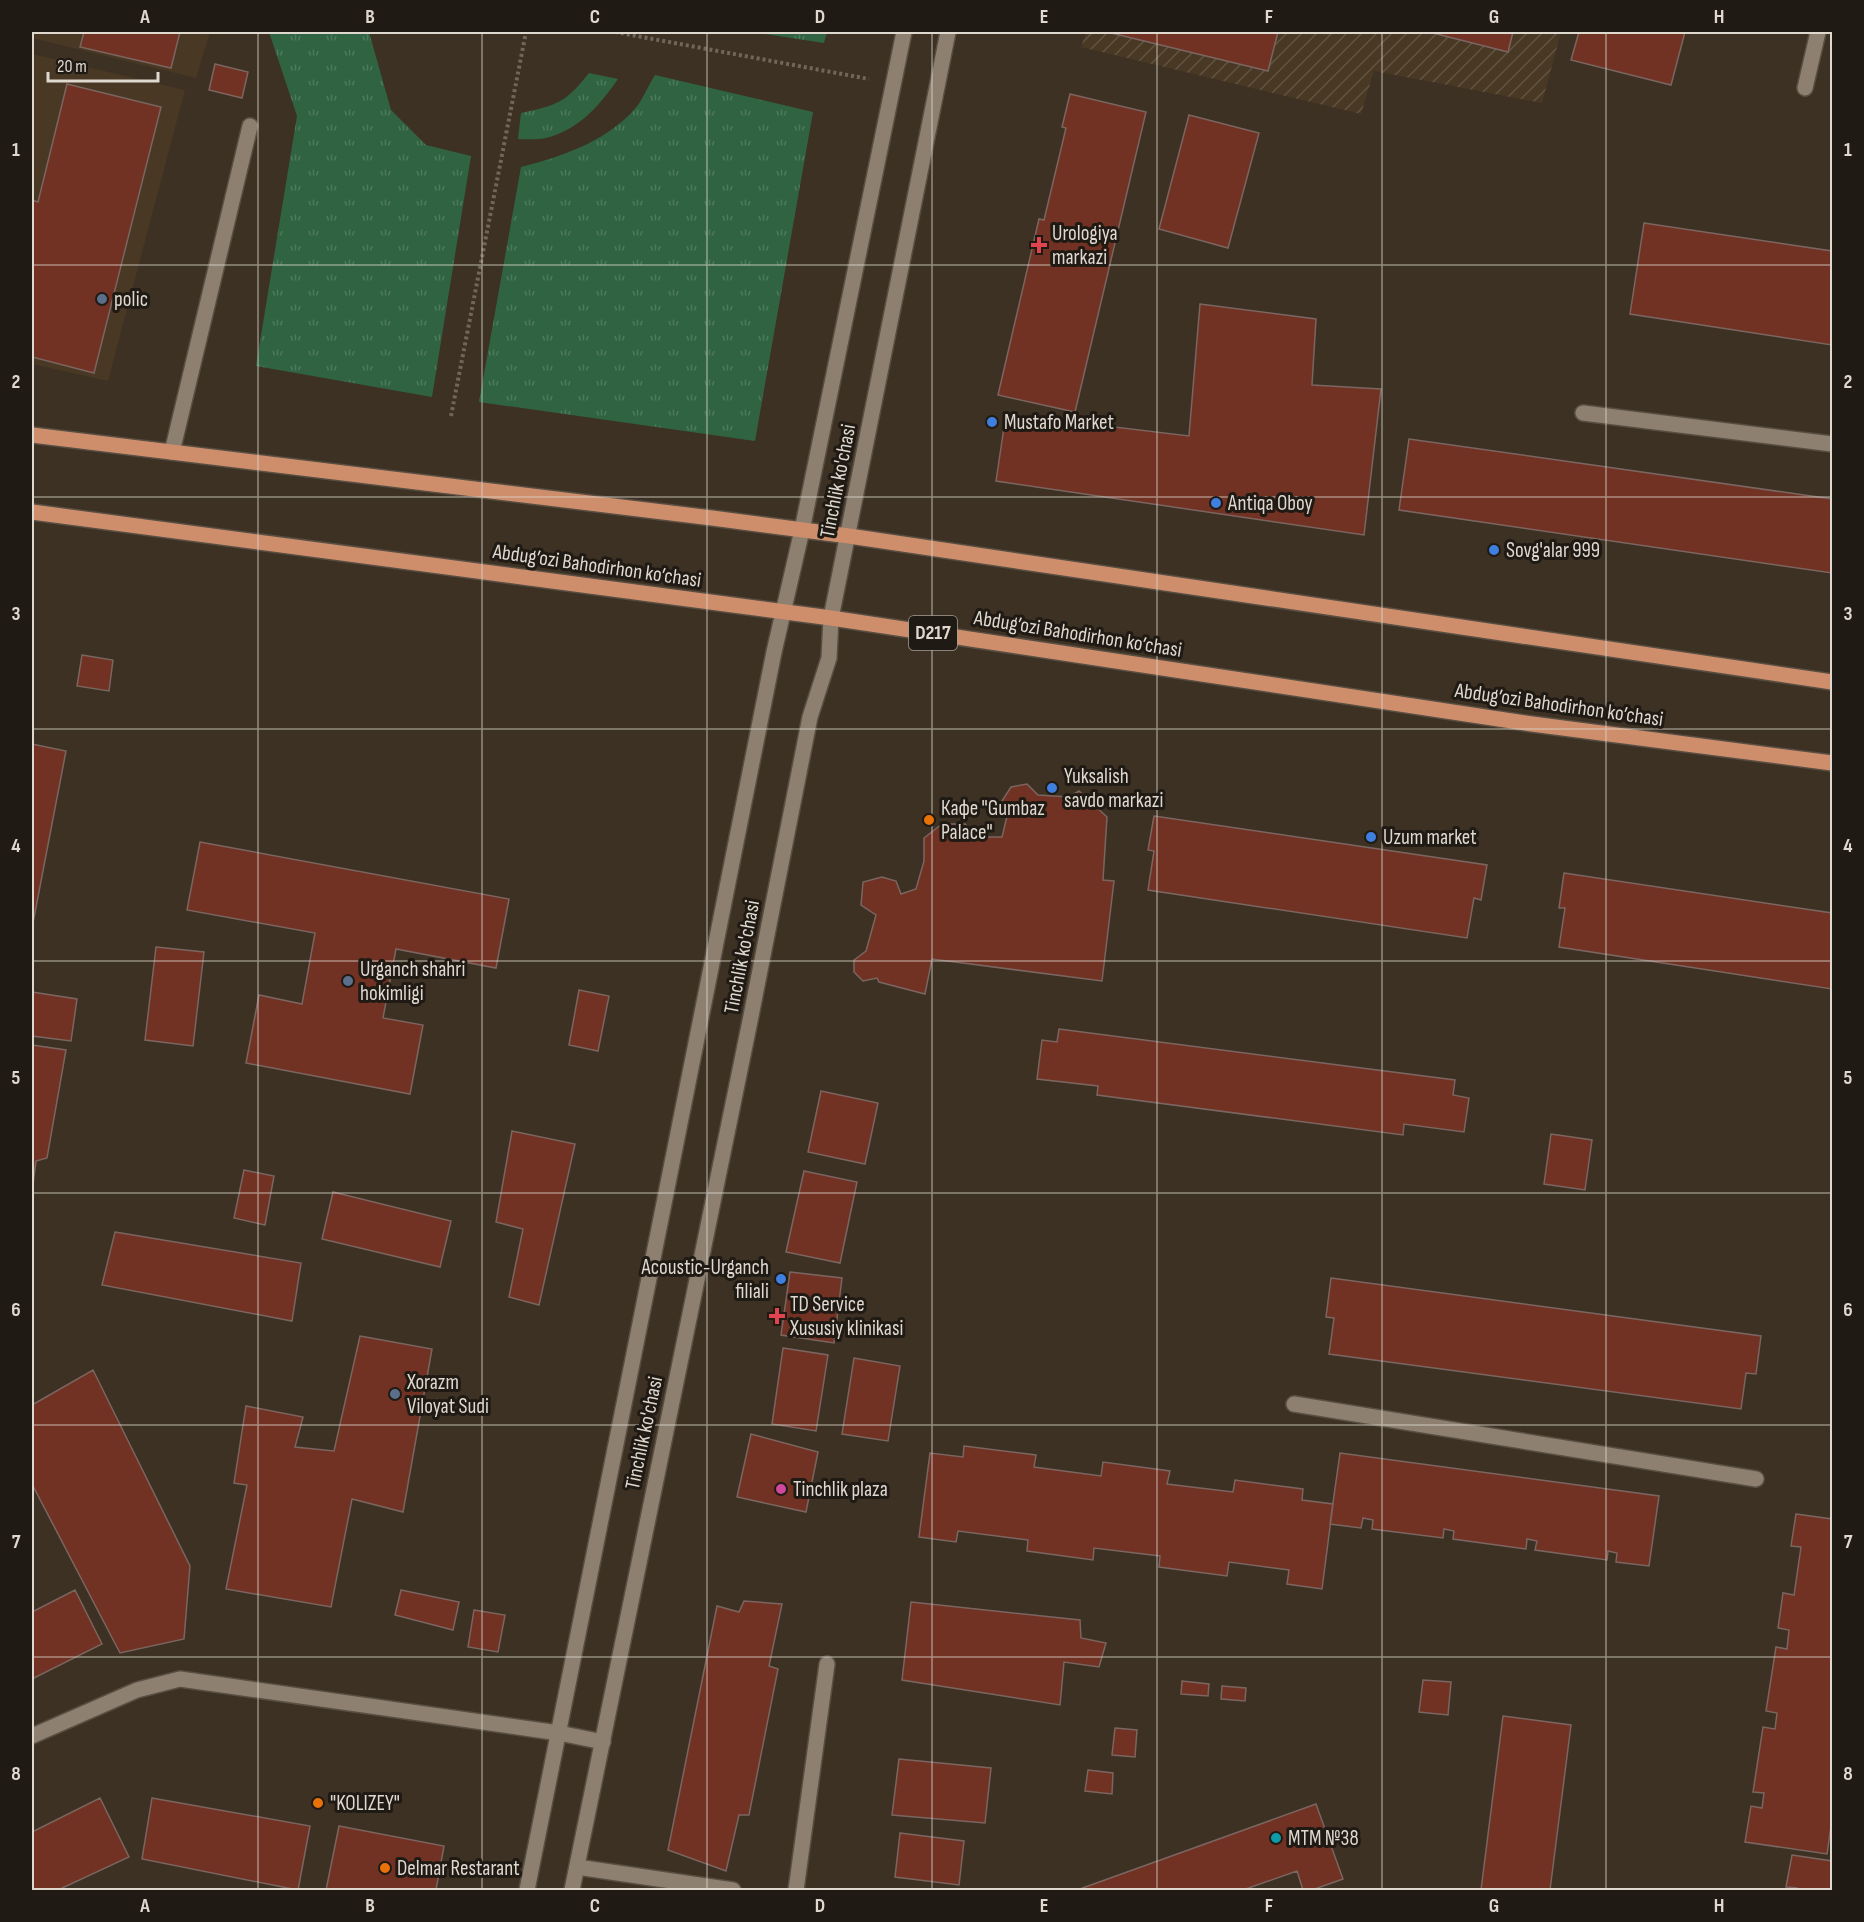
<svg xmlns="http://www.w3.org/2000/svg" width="1864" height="1922" font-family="'Sofia Sans Condensed',sans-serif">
<defs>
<pattern id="industrial-furrows" width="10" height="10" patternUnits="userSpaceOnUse" patternTransform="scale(1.5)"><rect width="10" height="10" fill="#483824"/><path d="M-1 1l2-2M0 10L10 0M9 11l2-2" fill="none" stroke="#625443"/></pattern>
<pattern id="grass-tufts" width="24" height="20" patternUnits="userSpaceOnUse" patternTransform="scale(1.5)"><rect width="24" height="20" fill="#2f6342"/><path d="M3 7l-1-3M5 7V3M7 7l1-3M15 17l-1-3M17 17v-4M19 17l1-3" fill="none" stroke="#4d795c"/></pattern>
</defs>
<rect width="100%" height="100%" fill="#3d3123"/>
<path fill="url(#industrial-furrows)" d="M1086,32H1561L1542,103L1374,71L1361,114L1081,47Z"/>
<path fill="#483824" d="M32,32H210L196,78L32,38Z
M32,54L185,90L108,381L32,364Z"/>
<path fill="url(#grass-tufts)" d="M269,32H369L391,110L426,145L471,156L432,397L256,366L297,116Z
M752,32H827L824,43Z
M589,73L618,79C599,106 580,129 546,138C538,140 527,139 518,139L521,113C558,105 565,103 589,73Z
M655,75L813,112L755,441L479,402L521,167C561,157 604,142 633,111C642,102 648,86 655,75Z"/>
<path fill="#713223" stroke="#7b6560" stroke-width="1.5" d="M84,32H180L171,68L80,47Z
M1107,32H1278L1268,71Z
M1429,32H1513L1508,52Z
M1579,32H1685L1671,85L1571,60Z
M215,64L248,72L242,98L209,90Z
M67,84L161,107L94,373L32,357V200L38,202Z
M1070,94L1146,112L1075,412L998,395L1039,219L1044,220L1066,128L1062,127Z
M1189,115L1259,133L1228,248L1159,229Z
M1644,223L1832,251V345L1630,314Z
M1200,304L1316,319L1312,385L1381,389L1364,535L996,481L1006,414L1189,436Z
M1409,439L1832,499V573L1399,510Z
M82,655L113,660L109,691L77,686Z
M32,744L66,751L33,923H32Z
M1027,784L1038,795L1069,797L1079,791L1107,817L1103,880L1114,881L1102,981L932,959L925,994L879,982L877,978L863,981L854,972V960L866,951L876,915L861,905L863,882L882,877L896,881L901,894L916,889L924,861V838L942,824H965L978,837H1002L1008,812L1002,801L1011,787Z
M1154,816L1487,865L1481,900L1474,898L1467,938L1148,890L1154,851L1148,850Z
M200,842L509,899L496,968L396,949L383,1018L423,1025L410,1094L246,1063L259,995L302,1004L315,933L187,910Z
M1564,873L1832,913V989L1559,947L1565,908H1559Z
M156,947L204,952L193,1046L145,1040Z
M579,990L609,996L598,1051L569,1045Z
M32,992L77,999L71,1041L32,1036Z
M1059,1029L1455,1080L1453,1095L1469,1098L1464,1132L1404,1124L1403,1135L1097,1095L1098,1086L1037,1079L1042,1040L1057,1042Z
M32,1045L66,1050L47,1158L36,1161L32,1192Z
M821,1091L878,1103L865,1164L808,1152Z
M512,1131L575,1144L539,1305L509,1297L523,1229L496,1222Z
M1551,1134L1592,1140L1585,1190L1544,1184Z
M244,1170L274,1176L265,1225L234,1218Z
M804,1171L857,1182L840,1263L786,1252Z
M333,1192L451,1221L440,1267L322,1239Z
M115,1232L301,1263L292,1321L102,1285Z
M790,1272L842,1278L834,1343L781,1335Z
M1331,1278L1761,1336L1756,1374L1746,1373L1741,1409L1329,1354L1334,1318L1326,1317Z
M360,1336L432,1349L403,1512L352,1499L331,1607L226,1589L247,1485L234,1483L246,1406L303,1417L295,1447L334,1451Z
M783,1348L828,1355L816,1431L772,1424Z
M854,1358L900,1366L888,1441L842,1434Z
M93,1370L190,1566L184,1639L120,1653L32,1484V1405Z
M751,1434L818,1452L806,1512L737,1497Z
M964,1446L1036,1455L1034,1467L1101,1476L1103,1462L1170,1471L1167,1484L1233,1492L1235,1480L1303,1489L1302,1500L1333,1504L1322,1589L1287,1584L1289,1570L1229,1562L1227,1576L1159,1567L1160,1556L1094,1548L1093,1560L1027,1551L1028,1540L958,1531L956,1542L919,1537L930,1453L963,1457Z
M1340,1453L1659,1496L1649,1566L1616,1562L1617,1553L1608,1551L1607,1560L1535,1550L1537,1541L1527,1539L1526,1549L1453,1539L1454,1531L1444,1529L1443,1538L1372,1529L1373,1520L1363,1518L1361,1528L1330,1524Z
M1796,1514L1832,1519V1819L1827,1854L1745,1842L1751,1806L1762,1808L1764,1793L1753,1792L1763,1727L1775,1729L1777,1713L1766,1711L1776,1647L1787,1649L1789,1630L1778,1628L1783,1593L1794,1595L1801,1547L1791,1546Z
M75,1590L102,1644L32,1679V1612Z
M401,1590L459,1602L453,1630L395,1615Z
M744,1601L782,1604L769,1666L778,1669L749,1815H739L726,1871L668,1850L717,1606L739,1612Z
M911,1602L1080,1620L1081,1638L1106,1643L1099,1667L1064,1662L1060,1705L902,1680Z
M474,1610L505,1615L498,1652L468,1647Z
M1423,1680L1451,1682L1448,1715L1419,1712Z
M1182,1681L1209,1684L1208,1696L1181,1694Z
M1222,1686L1246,1688L1245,1701L1221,1699Z
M1503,1716L1571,1725L1550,1890H1481Z
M1115,1728L1137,1730L1135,1757L1112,1755Z
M899,1759L991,1768L985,1823L892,1815Z
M1088,1770L1113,1773L1112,1794L1085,1791Z
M100,1798L129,1857L58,1890H32V1832Z
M152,1798L310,1826L298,1890L142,1859Z
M1316,1804L1343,1879L1312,1890H1303L1297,1871L1243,1890H1077Z
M339,1826L444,1846L436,1890H326Z
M900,1833L964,1841L959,1885L895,1877Z
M1792,1855L1832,1861V1890H1797V1888L1786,1887Z"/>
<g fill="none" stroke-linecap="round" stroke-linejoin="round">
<defs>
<path id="service" d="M1805,88L1818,32
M1583,413L1832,444
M172,452L250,126
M1294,1404L1756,1479
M577,1867L733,1890
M796,1890L827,1664"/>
<path id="minor" d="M32,1736L137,1690L180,1679L559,1733L603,1742"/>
<path id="secondary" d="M527,1890L774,652L802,530L904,32
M572,1890L750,1021L810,717L829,658L831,618L948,32"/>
<path id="primary" d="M32,435L712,518L849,536L1832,682
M32,512L831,618L1532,724L1832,763"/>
</defs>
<use href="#service" stroke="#584e42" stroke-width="18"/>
<use href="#minor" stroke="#584e42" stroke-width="18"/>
<use href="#secondary" stroke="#584e42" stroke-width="18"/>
<use href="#primary" stroke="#584e42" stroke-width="18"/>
<path stroke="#71665a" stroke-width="4" stroke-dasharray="3 3" stroke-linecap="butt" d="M615,32L869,79
M451,416L526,32"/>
<use href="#service" stroke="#8d8070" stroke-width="15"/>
<use href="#minor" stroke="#8d8070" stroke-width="15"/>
<use href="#secondary" stroke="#8d8070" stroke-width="15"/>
<use href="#primary" stroke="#ce8e6c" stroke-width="15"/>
</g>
<path fill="none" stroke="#dfd8cf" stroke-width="1.5" stroke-opacity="0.55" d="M258,32V1890M482,32V1890M707,32V1890M932,32V1890M1157,32V1890M1382,32V1890M1606,32V1890M32,265H1832M32,497H1832M32,729H1832M32,961H1832M32,1193H1832M32,1425H1832M32,1657H1832"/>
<g fill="#e0444e" stroke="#1f1a14" stroke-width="2">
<path d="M1036 236h6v6h6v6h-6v6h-6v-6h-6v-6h6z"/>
<path d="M774 1307h6v6h6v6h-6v6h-6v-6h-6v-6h6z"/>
</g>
<g fill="#5c6f8a" stroke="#1f1a14" stroke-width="2">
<circle cx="102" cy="299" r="6"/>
<circle cx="348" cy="981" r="6"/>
<circle cx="395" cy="1394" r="6"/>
</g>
<g fill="#3f7fe0" stroke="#1f1a14" stroke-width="2">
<circle cx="992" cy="422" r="6"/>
<circle cx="1216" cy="503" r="6"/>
<circle cx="1494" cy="550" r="6"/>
<circle cx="1052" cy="788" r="6"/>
<circle cx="1371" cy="837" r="6"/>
<circle cx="781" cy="1279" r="6"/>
</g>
<g fill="#e8710a" stroke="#1f1a14" stroke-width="2">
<circle cx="929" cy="820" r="6"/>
<circle cx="318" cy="1803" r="6"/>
<circle cx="385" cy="1868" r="6"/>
</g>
<circle fill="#d1479c" stroke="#1f1a14" stroke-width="2" cx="781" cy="1489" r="6"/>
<circle fill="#0f9aa8" stroke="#1f1a14" stroke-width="2" cx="1276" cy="1838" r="6"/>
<g text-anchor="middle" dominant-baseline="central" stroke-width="6" stroke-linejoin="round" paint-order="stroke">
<rect fill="#1f1a14" stroke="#a59f97" stroke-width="1.5" x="909" y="616" width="48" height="34" rx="4.5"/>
<g font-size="20" font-weight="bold" fill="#dfd8cf">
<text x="933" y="633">D217</text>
</g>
<g font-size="21" fill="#dfd8cf" stroke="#1f1a14" text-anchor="start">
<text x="1052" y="233">Urologiya<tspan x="1052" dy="24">markazi</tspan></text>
<text x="114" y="299">polic</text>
<text x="1004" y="422">Mustafo Market</text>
<text x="1228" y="503">Antiqa Oboy</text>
<text x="1506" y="550">Sovg'alar 999</text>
<text x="1064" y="776">Yuksalish<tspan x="1064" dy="24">savdo markazi</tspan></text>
<text x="941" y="808">Кафе "Gumbaz<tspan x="941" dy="24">Palace"</tspan></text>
<text x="1383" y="837">Uzum market</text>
<text x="360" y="969">Urganch shahri<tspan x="360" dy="24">hokimligi</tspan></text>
<text x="769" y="1267" text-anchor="end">Acoustic-Urganch<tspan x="769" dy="24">filiali</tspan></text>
<text x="790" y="1304">TD Service<tspan x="790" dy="24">Xususiy klinikasi</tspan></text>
<text x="407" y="1382">Xorazm<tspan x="407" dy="24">Viloyat Sudi</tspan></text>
<text x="793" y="1489">Tinchlik plaza</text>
<text x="330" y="1803">"KOLIZEY"</text>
<text x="1288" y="1838">МТМ №38</text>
<text x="397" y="1868">Delmar Restarant</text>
</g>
<g font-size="21" fill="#dfd8cf" stroke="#1f1a14">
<text transform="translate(838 481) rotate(-79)">Tinchlik ko'chasi</text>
<text transform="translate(597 566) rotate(8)">Abdug’ozi Bahodirhon ko’chasi</text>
<text transform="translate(1078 634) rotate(9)">Abdug’ozi Bahodirhon ko’chasi</text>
<text transform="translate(1559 705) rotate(8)">Abdug’ozi Bahodirhon ko’chasi</text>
<text transform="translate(742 957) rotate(-79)">Tinchlik ko'chasi</text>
<text transform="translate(644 1433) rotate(-78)">Tinchlik ko'chasi</text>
</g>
</g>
<rect width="1864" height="1922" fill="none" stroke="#1f1a14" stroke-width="66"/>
<path d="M48 72v9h110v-9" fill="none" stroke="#dfd8cf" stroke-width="3"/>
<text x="57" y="72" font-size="18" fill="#dfd8cf" stroke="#1f1a14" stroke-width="4.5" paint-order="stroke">20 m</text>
<rect x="33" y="33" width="1798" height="1856" fill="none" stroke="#dfd8cf" stroke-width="2"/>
<g font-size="20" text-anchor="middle" font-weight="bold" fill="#dfd8cf">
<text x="145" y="23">A</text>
<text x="370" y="23">B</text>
<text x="595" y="23">C</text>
<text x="820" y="23">D</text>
<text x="1044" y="23">E</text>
<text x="1269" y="23">F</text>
<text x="1494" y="23">G</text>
<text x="1719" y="23">H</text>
<text x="16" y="156">1</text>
<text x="1848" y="156">1</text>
<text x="16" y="388">2</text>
<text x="1848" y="388">2</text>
<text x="16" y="620">3</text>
<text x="1848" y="620">3</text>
<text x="16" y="852">4</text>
<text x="1848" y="852">4</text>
<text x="16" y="1084">5</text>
<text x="1848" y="1084">5</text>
<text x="16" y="1316">6</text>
<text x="1848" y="1316">6</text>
<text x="16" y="1548">7</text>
<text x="1848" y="1548">7</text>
<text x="16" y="1780">8</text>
<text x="1848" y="1780">8</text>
<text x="145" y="1912">A</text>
<text x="370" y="1912">B</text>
<text x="595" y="1912">C</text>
<text x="820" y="1912">D</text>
<text x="1044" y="1912">E</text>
<text x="1269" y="1912">F</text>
<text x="1494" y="1912">G</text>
<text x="1719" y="1912">H</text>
</g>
</svg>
